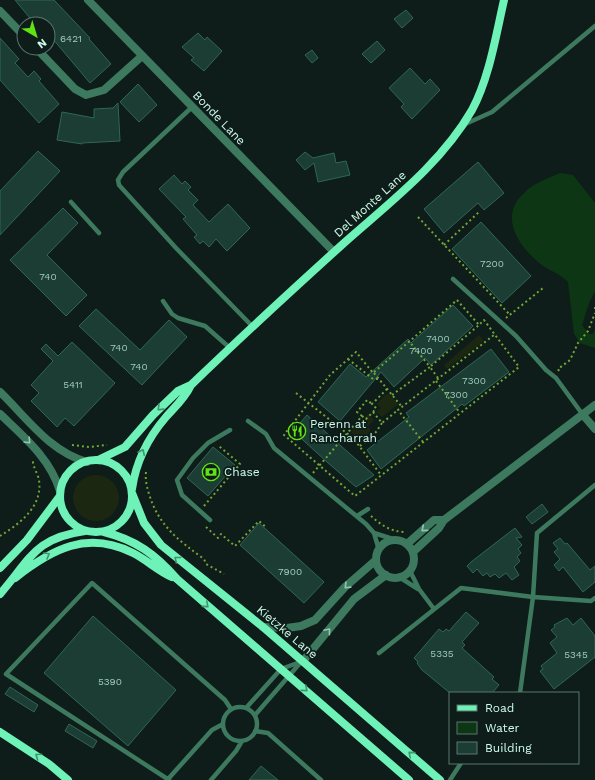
<svg xmlns="http://www.w3.org/2000/svg" width="595" height="780" font-family="'Work Sans',sans-serif">
<rect width="100%" height="100%" fill="#0e1d19"/>
<path fill="#1c2711" d="M479,335L484,341L447,369L444,365Z
M386,394L390,395L398,404L382,417L376,412L381,408L377,404Z
M368,414L374,420L368,426L371,431L360,441L351,432Z
M73 498a23 23 0 1 1 46 0a23 23 0 1 1-46 0Z"/>
<path fill="#0d3714" d="M560,173L573,175L595,203V292C588,302 586,314 582,325L589,334H593L595,329V348L580,343L574,334L568,282C560,273 547,270 538,262C516,243 499,215 525,192C534,183 549,178 560,173Z"/>
<path fill="#1b3d34" stroke="#2f6757" d="M15,0H54L90,38L89,39L111,64L90,83L52,38L55,35L48,27V24H45L40,18L34,23Z
M406,10L413,18L402,28L394,19Z
M198,33L205,40L207,37L222,51L204,71L191,60L194,58L182,47Z
M0,38L19,59L15,63L28,77L34,71L41,79L39,81L59,104L39,123L0,80Z
M377,41L385,50L371,63L362,54Z
M312,50L318,58L312,63L305,55Z
M410,68L425,84L430,79L440,90L412,119L401,107L404,104L389,88Z
M138,84L157,105L139,122L120,102Z
M118,103L120,141L82,143V144L57,140L62,112L94,118V109L113,108Z
M38,151L60,171L0,235V191Z
M305,152L313,158L334,153L336,163L346,161L350,175L318,182L314,163L305,170L296,160Z
M478,162L504,193L484,210L478,203L444,233L424,209Z
M174,175L182,184L185,181L191,187L188,190L198,200L193,205L209,222L228,204L250,228L227,251L216,239L209,247L203,241L200,244L194,237L197,235L183,219L186,217L159,189Z
M63,208L78,223L47,255L87,295L66,316L10,260Z
M481,222L531,276L502,303L452,249Z
M453,305L473,326L431,365L425,358L394,387L381,372L340,421L318,402L350,364L366,377L408,339L411,343Z
M96,309L140,350L169,320L187,337L142,385L79,326Z
M72,342L115,383L74,426L65,418L57,427L31,401L39,393L31,385L53,361L41,349L46,344L58,356Z
M491,349L509,372L464,406L462,404L381,469L367,450L409,417L406,413Z
M307,415L341,446L374,475L356,487L327,462L293,431Z
M213,447L235,465L208,496L187,478Z
M542,504L548,512L532,524L526,517Z
M259,523L324,582L304,603L240,545Z
M515,528L522,537L516,538L522,545L518,549L521,553L517,557L520,561L514,567L519,575L512,580L506,573L499,578L495,574L490,577L487,573L483,576L477,569L473,573L467,566L471,562Z
M560,538L565,544L567,543L590,570L595,566V582L583,592L563,567L559,571L554,565L560,559L554,552L558,549L553,543Z
M466,612L479,623L462,642L465,645L462,648L494,677L492,679L499,685L492,693H450L422,670L417,663L418,662L414,658L439,629L443,632L446,629L449,631Z
M93,616L176,690L128,746L44,673Z
M567,618L573,625L581,618L595,636V657L554,689L540,671L543,669L541,666L557,653L550,643L557,637L551,630L555,627L554,625Z
M10,687L38,705L34,712L5,694Z
M69,724L97,741L93,748L65,731Z
M261,766L278,780H249Z"/>
<g fill="none" stroke-linecap="round" stroke-linejoin="round">
<path stroke="#73a637" stroke-width="2" stroke-dasharray="2 3" stroke-linecap="butt" d="M418,217L510,315
M444,245L479,212
M457,300L479,325L484,320L519,367L355,496L284,435L330,375L356,352L373,373Z
M595,307V312
M506,318L543,288
M348,359L373,379H379
M559,371L558,369L570,360L578,343L588,331L595,313
M374,373L402,407
M438,378L430,367L479,325
M436,381L460,413
M296,393L354,439L381,475
M392,395L430,367L409,341
M373,412L376,408L372,404L387,389
M362,416L357,412L367,400L372,404
M423,442L398,410L494,335
M72,445L89,447L107,445
M360,446L376,432L382,423
M146,472C145,480 147,487 149,494C159,526 178,540 204,559L206,564L224,574
M313,473L362,416L366,419L373,412L382,423L398,410
M204,506L240,464L219,446
M371,516C381,525 391,532 406,532
M206,527L218,538L221,534L235,546L259,521L267,528
M0,536C19,524 43,507 39,480C38,474 32,465 33,460"/>
<path stroke="#3d795e" stroke-width="4.5" d="M192,107L123,172L118,180L119,185L176,248L252,326
M463,125L492,112L595,26
M71,202L99,233
M453,279L516,336L546,370L556,378L583,415
M163,301L172,314L178,318L205,326L230,348
M248,421L266,434L274,448L366,524L374,533L379,550
M357,516L368,509
M210,520L182,495L177,480L193,458L208,443L230,430
M374,533L396,540
M410,571L419,589L434,609
M399,577L418,589
M379,653L461,588L533,597L591,601L595,598
M520,693L533,597L537,533L595,485
M223 724a17 17 0 1 1 34 0a17 17 0 1 1-34 0Z
M246,708L281,669L303,661
M255,715L301,662
M255,731L268,733L321,780
M169,778L212,730L223,724
M169,780L6,674L92,583L225,700L231,709
M211,780L236,751L242,741
M450,780L461,763"/>
<path stroke="#3d795e" stroke-width="8" d="M88,0L334,252
M0,11L24,36
M36,48L75,89L86,95L104,90L142,56
M0,392C27,418 50,452 87,462
M0,414C24,437 50,458 60,491
M583,415L595,429
M376 559a19 19 0 1 1 38 0a19 19 0 1 1-38 0Z
M407,544L434,520H444
M413,552L439,528L444,520L595,405
M263,627L287,628L301,626L315,620L345,587L376,560
M303,661L354,599L386,575"/>
<path stroke="#6ef2b7" stroke-width="8" d="M98,460L125,447L153,415L178,391L191,385
M60 496a36 36 0 1 1 72 0a36 36 0 1 1-72 0Z
M132,489C136,461 147,439 166,417C175,407 185,398 191,385C241,337 292,290 344,243C389,203 441,164 472,110C489,79 496,35 504,0
M132,493L144,523L161,545L263,627L440,780
M104,532C136,540 155,554 177,579L409,780
M0,568L27,540L60,496
M15,578C52,549 87,530 133,553C147,560 158,571 172,577
M0,594C30,560 34,538 85,531
M0,732L49,764L68,780"/>
</g>
<defs><path id="oneway-chevron" d="M-2-3.5L2.5 0L-2 3.5" fill="none" stroke-width="1.6" stroke-linecap="round" stroke-linejoin="round"/></defs>
<g stroke="#439270">
<use href="#oneway-chevron" transform="translate(160 408) rotate(136)"/>
<use href="#oneway-chevron" transform="translate(142 452) rotate(-64)"/>
<use href="#oneway-chevron" transform="translate(47 555) rotate(-30)"/>
<use href="#oneway-chevron" transform="translate(177 559) rotate(-141)"/>
<use href="#oneway-chevron" transform="translate(206 605) rotate(41)"/>
<use href="#oneway-chevron" transform="translate(305 689) rotate(41)"/>
<use href="#oneway-chevron" transform="translate(411 754) rotate(-139)"/>
<use href="#oneway-chevron" transform="translate(38 756) rotate(-145)"/>
</g>
<g stroke="#94c7b3">
<use href="#oneway-chevron" transform="translate(28 441) rotate(45)"/>
<use href="#oneway-chevron" transform="translate(424 529) rotate(140)"/>
<use href="#oneway-chevron" transform="translate(347 586) rotate(136)"/>
<use href="#oneway-chevron" transform="translate(328 631) rotate(-50)"/>
</g>
<defs>
<symbol id="restaurant-ring" viewBox="-11 -11 22 22"><circle r="9.5" fill="#0e1d19" stroke="#61e213" stroke-width="1.5"/><path d="M-5-6h1v4h1v-4h1v4h1v-4h1v5L-1.5 .5V6h-2V.5L-5-1ZM5-6V6H3V1.5H1.5Q1.5-4 5-6Z" fill="#61e213"/></symbol>
<symbol id="bank-ring" viewBox="-11 -11 22 22"><circle r="9.5" fill="#0e1d19" stroke="#61e213" stroke-width="1.5"/><path d="M-6-4H6V4H-6ZM0-2.3a2.3 2.3 0 1 0 0 4.6a2.3 2.3 0 1 0 0-4.6Z" fill="#61e213"/></symbol>
</defs>
<g fill-rule="evenodd">
<use href="#restaurant-ring" x="287" y="421" width="20" height="20"/>
<use href="#bank-ring" x="201" y="462" width="20" height="20"/>
</g>
<g text-anchor="middle" dominant-baseline="central" stroke-width="3.5" stroke-linejoin="round" paint-order="stroke">
<g font-size="10" fill="#a1ccbd">
<text x="71" y="38">6421</text>
<text x="492" y="263">7200</text>
<text x="48" y="276">740</text>
<text x="438" y="338">7400</text>
<text x="119" y="347">740</text>
<text x="421" y="350">7400</text>
<text x="139" y="366">740</text>
<text x="474" y="380">7300</text>
<text x="73" y="384">5411</text>
<text x="456" y="394">7300</text>
<text x="290" y="571">7900</text>
<text x="442" y="653">5335</text>
<text x="576" y="654">5345</text>
<text x="110" y="681">5390</text>
</g>
<g font-size="12" fill="#cefbeb" stroke="#0e1d19">
<text transform="translate(219 118) rotate(46)">Bonde Lane</text>
<text transform="translate(370 204) rotate(-42)">Del Monte Lane</text>
<text transform="translate(287 632) rotate(40)">Kietzke Lane</text>
</g>
<g font-size="12" fill="#cefbeb" stroke="#0e1d19" text-anchor="start">
<text x="310" y="424">Perenn at<tspan x="310" dy="14">Rancharrah</tspan></text>
<text x="224" y="472">Chase</text>
</g>
</g>
<rect x="449" y="692" width="130" height="72" fill="#0e1d19" stroke="#5b766d"/>
<rect x="457" y="705" width="20" height="6" fill="#6ef2b7" stroke="#5b766d"/>
<text x="485" y="712" font-size="12" fill="#cefbeb">Road</text>
<rect x="457" y="722" width="20" height="12" fill="#0d3714" stroke="#5b766d"/>
<text x="485" y="732" font-size="12" fill="#cefbeb">Water</text>
<rect x="457" y="742" width="20" height="12" fill="#1b3d34" stroke="#5b766d"/>
<text x="485" y="752" font-size="12" fill="#cefbeb">Building</text>
<g transform="translate(36 36) rotate(142)"><circle r="19" fill="#0e1d19" stroke="#5b766d"/>
<path d="M0-3L7 15L0 10L-7 15Z" fill="#61e213"/>
<text y="-6" font-size="11" font-weight="bold" text-anchor="middle" fill="#cefbeb">N</text>
</g>
</svg>
